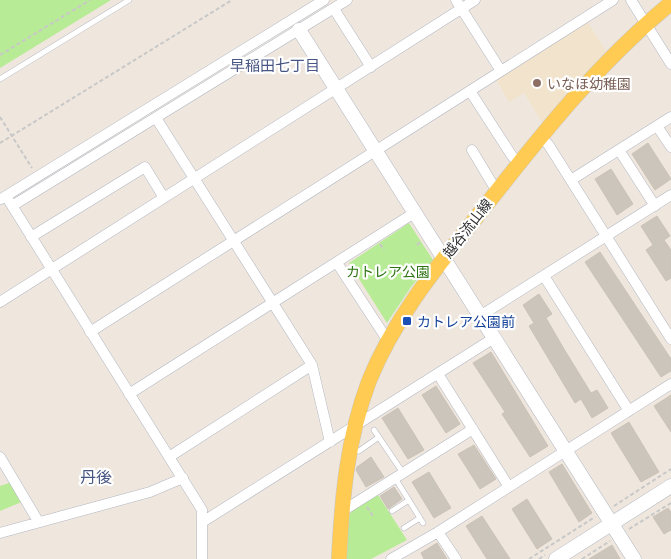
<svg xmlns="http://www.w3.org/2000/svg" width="671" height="559" font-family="'Noto Sans','Noto Sans JP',sans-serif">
<rect width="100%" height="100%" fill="#efe7de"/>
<path fill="#f2e3cc" d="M587,21L606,51L543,124L524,93L509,102L496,79Z"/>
<path fill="#b8eb95" d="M0,0H111L0,68Z
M409,223L433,260L411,287L387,323L349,263Z
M12,482L24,501L0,511V486Z
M378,495L407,540L371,559H345L348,517L352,511Z"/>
<path fill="#cbc5bc" stroke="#ccc3b7" d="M648,143L671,179L655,190L632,154Z
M611,169L633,204L617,215L595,179Z
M657,216L670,236L664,240L671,250V278L666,281L646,250L653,245L641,226Z
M600,252L671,359V371L661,377L585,262Z
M539,294L552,314L546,318L564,349L591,393L597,390L608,408L592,418L581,399L575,403L529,326L534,323L523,305Z
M491,352L548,446L530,457L502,414L505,412L473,363Z
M436,386L460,424L446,433L422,395Z
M671,395V432L654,406Z
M398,408L424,450L408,459L382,418Z
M629,422L659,472L641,482L611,433Z
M474,445L496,479L480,489L458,454Z
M371,457L384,477L366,487L356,470L357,467Z
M562,464L592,513L579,522L549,472Z
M429,472L451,508L434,518L412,482Z
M394,487L402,499L388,509L380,496Z
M527,499L552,539L537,549L512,509Z
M668,508L671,512V530L664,534L653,517Z
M482,516L510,559H487L466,526Z
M437,543L447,559H424L421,553Z
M612,545L620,559H589Z"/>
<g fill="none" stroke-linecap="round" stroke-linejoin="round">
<defs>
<path id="lane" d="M0,79L129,0
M374,430L403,473
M359,451L379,437
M395,478L423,523
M392,511L409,500
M404,528L420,518"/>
<path id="street" d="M456,0L501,71
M631,0L671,64
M334,9L371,67
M470,91L512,156L519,163
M156,118L312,365L330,442
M657,126L671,147
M540,137L548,144L671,339
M472,150L493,185L499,189
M619,150L655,206
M571,180L671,117
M6,196L202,510V559
M1,199L324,0
M12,206L347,0
M31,237L145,167L164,198
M337,263L388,341
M544,276L629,411
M0,302L475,0
M480,316L671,195
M90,332L613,0
M438,374L509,487
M129,394L414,213
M0,457L38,521
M169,457L312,365
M342,508L349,507L473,429
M204,521L494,338
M438,532L456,559
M0,533L150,492L183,478
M391,559L438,532L671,384"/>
<path id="secondary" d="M299,30L634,559
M556,559L671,486"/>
<path id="primary" d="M339,559C342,498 347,439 369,381C395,316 440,263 483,209C541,135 598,63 671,3"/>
</defs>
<use href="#lane" stroke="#b2b6c2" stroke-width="6"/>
<use href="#street" stroke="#b2b6c2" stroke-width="11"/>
<use href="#secondary" stroke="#b2b6c2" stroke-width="15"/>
<use href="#primary" stroke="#c8c8c8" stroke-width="16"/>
<path stroke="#c8c8c8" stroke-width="2" stroke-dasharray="4 2.5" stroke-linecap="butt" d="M0,55L90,0
M0,117L32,168
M0,143L232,0
M380,244L384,250
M417,245L421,241
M614,506L671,469
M367,507L373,516
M629,529L671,503
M529,559L595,517
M539,559L545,555
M582,559L610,541"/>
<use href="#lane" stroke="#fff" stroke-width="5"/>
<use href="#street" stroke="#fff" stroke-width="10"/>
<use href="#secondary" stroke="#fff" stroke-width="14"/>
<use href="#primary" stroke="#ffcb53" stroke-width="15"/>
</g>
<circle fill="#8d6e63" stroke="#fff" stroke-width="2" cx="537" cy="83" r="5"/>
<rect fill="#1a4fb4" stroke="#fff" stroke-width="2" x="402" y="316" width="10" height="10" rx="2.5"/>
<g text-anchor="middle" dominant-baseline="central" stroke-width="4.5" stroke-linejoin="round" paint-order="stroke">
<g font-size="14" fill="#785e54" stroke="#fff" text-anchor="start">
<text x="547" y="83">いなほ幼稚園</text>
</g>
<g font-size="14" fill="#2d2d2d" stroke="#fff">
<text transform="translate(467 228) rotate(-52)">越谷流山線</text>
</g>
<g font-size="14" fill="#2d7413" stroke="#fff">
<text x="388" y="271">カトレア公園</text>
</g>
<g font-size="14" fill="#164399" stroke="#fff" text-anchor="start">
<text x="417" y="321">カトレア公園前</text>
</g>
<g font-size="15" fill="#475683" stroke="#fff">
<text x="275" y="65">早稲田七丁目</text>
</g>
<g font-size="16" fill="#475683" stroke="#fff">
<text x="96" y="477">丹後</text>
</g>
</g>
</svg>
